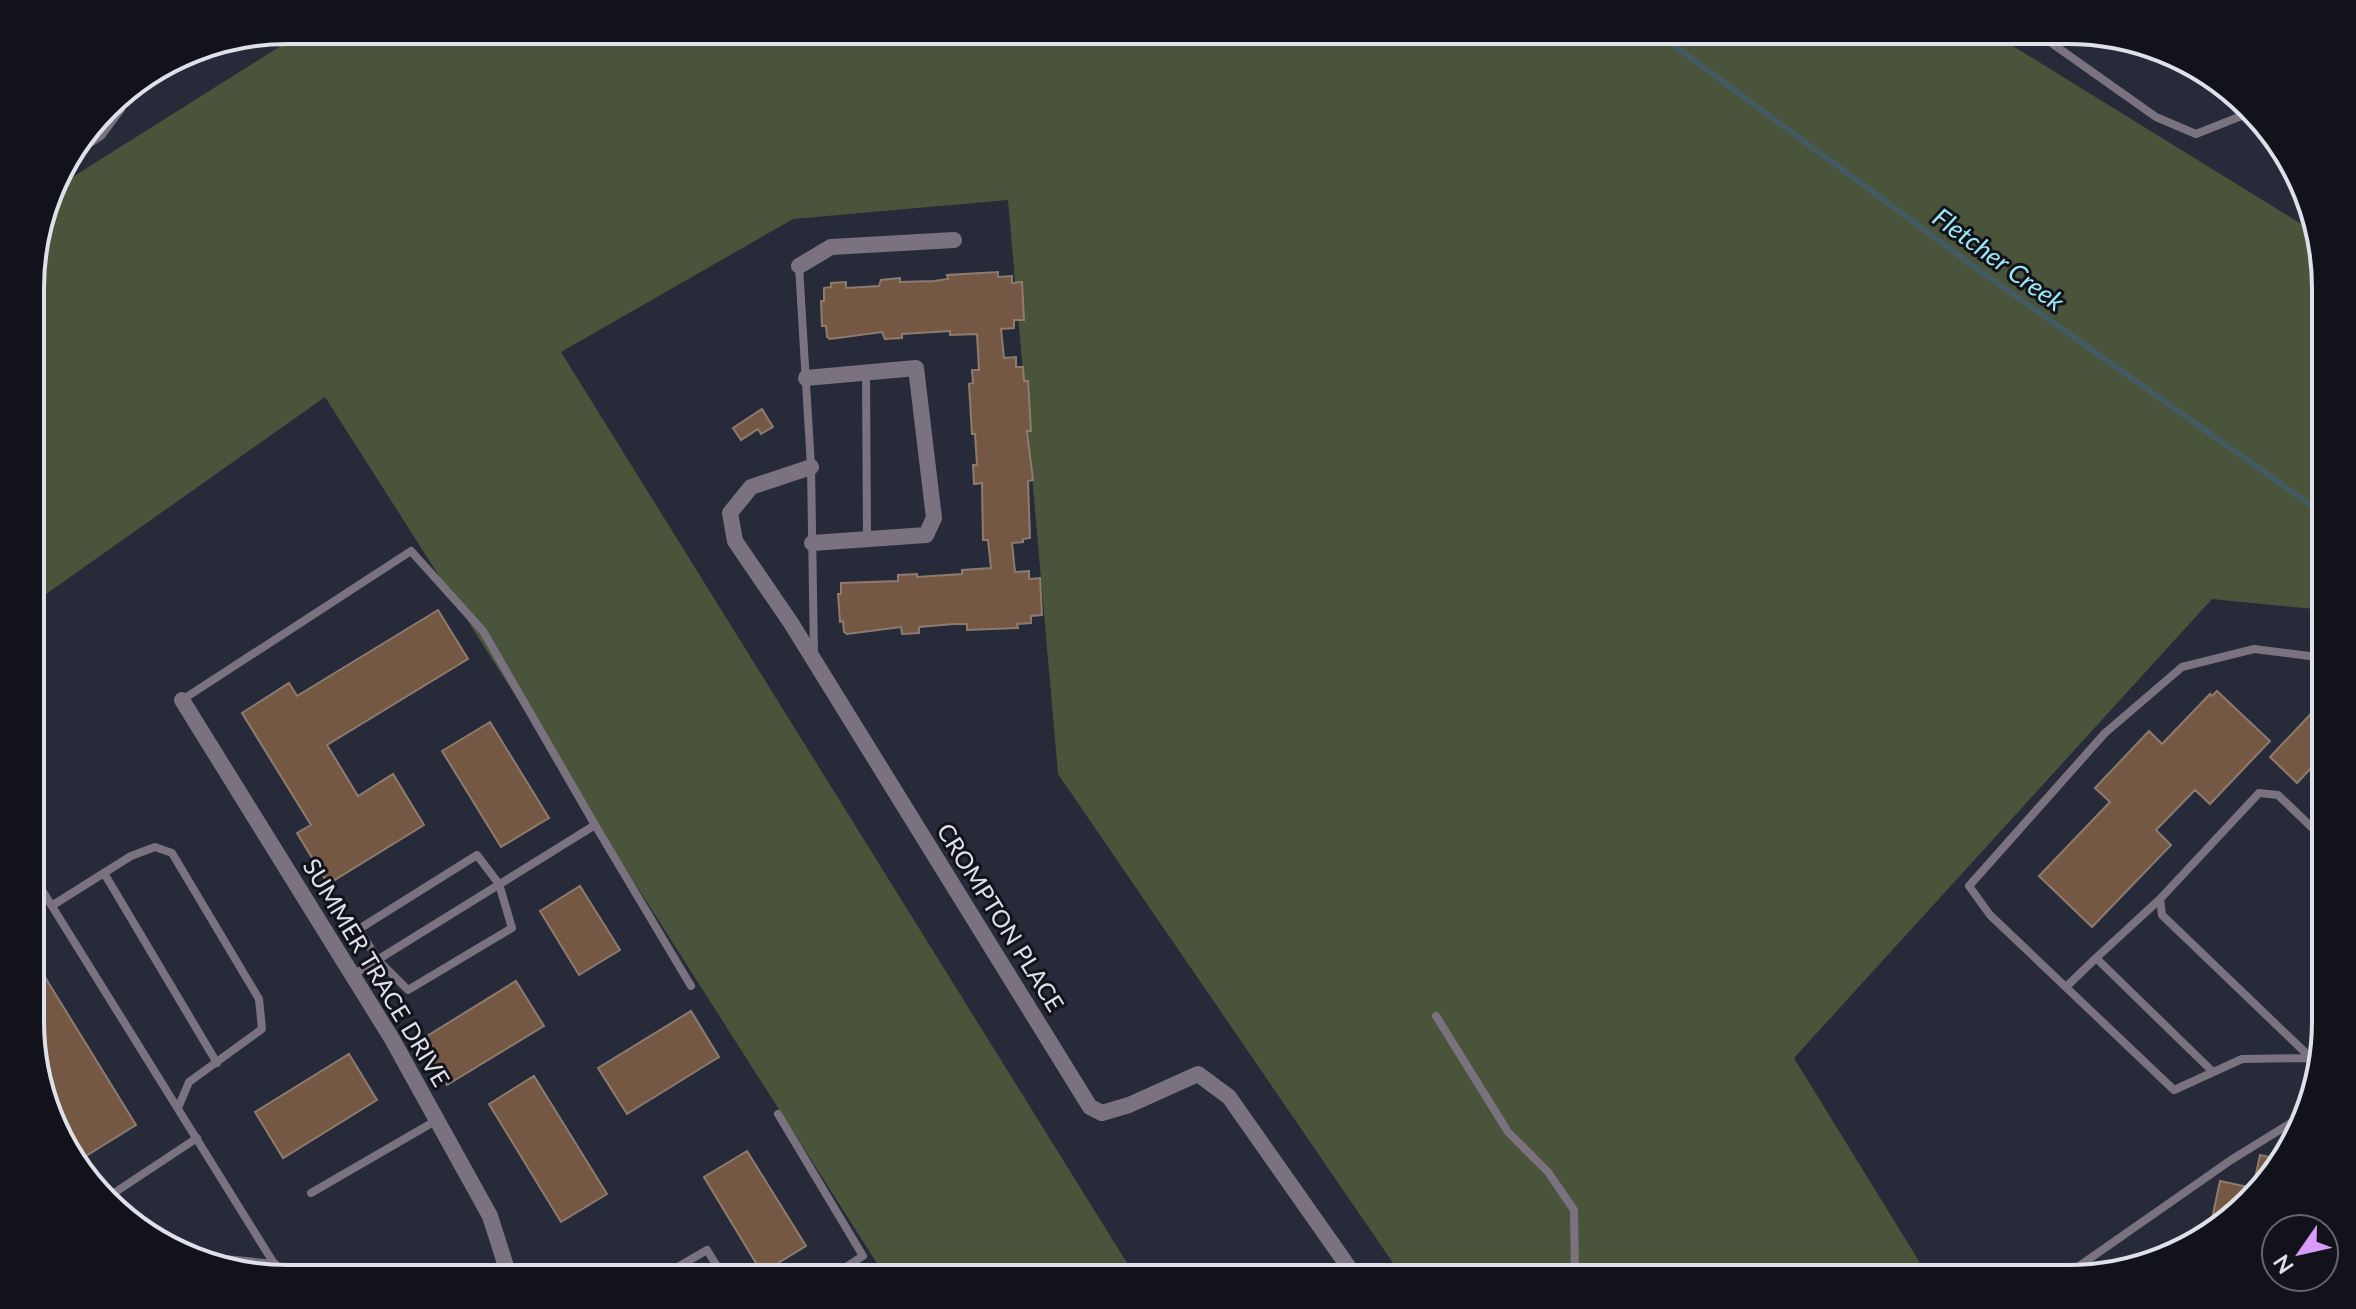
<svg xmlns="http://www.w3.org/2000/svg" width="2356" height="1309" font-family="Lato,sans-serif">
<rect width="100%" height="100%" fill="#272a39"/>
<path fill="#4a543a" d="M306,30H1987L2311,230L2325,271V610L2212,599L1794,1058L1930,1279H1404L1058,774L1008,200L793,219L561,352L1137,1279H887L325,397L32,604V255L52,190Z"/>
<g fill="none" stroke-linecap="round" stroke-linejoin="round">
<path stroke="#435a60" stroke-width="6" d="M1653,30L1965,260L2325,515"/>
</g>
<path fill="#755843" stroke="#8d7b6f" stroke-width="2" d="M998,272V277L1012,276V283L1022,282L1024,320H1014V328L1001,329L1004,358L1016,357V367H1023L1024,381H1028L1031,431H1027L1033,480L1028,481L1030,538L1023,539V542L1012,543L1015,572L1029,571V579L1040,578L1042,615L1031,616V623L1017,624L1018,628L967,630V624H954L919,627V633L902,634L901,627L847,634L844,632L843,621L840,622L838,594H841V583L898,581V575L917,574V577L962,574V570L991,568L988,540H983L982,483L974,484L973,465H977L975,434H972L969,384L973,383L972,370H979L977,334L950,335V331L902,334V338L885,339L882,332L830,339L827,337L826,326H822L821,301H824V288L831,287V283L846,282V288L879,286L881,280L900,278V282L934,281L948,279L947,275Z
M762,409L773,427L761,434L758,429L741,440L733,428Z
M438,610L468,659L327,745L358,796L393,774L424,825L328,884L297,833L311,825L242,713L289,683L297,696Z
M2217,691L2270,741L2210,804L2195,790L2156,830L2171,845L2092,927L2039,876L2110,802L2095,788L2149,731L2162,744L2210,694L2212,696Z
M2325,699V781L2312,767L2297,783L2270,757Z
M490,722L549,818L501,847L442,751Z
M580,886L620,950L579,975L540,911Z
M32,956L136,1125L73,1164L32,1054Z
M516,981L544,1026L447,1085L419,1041Z
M691,1011L719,1057L627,1114L598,1068Z
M349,1054L377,1100L283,1158L255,1112Z
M534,1076L607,1194L561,1222L489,1104Z
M747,1151L806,1246L762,1273L704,1177Z
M2260,1155L2282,1160L2209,1233L2220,1181L2253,1188Z"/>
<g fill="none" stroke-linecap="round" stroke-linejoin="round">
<path stroke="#7b727f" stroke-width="8" d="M2033,30L2156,117L2196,134L2249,113
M164,65L166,69
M70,156L101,136L121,109L119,93
M799,266L811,467L814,655
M866,373L867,539
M182,700L411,551L483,631L595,825
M477,855L499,884L512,928L408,990L378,960L359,929Z
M104,873L217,1063
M32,874L283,1278
M53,905L131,856L155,847L172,853L259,999L262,1029L189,1082L178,1108
M2096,958L2160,899
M353,975L595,825L691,986
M2066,987L2096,958L2212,1071
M1436,1016L1508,1132L1548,1172L1574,1210L1575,1279
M2321,1051L2311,1058L2242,1059L2174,1090L1990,915L1969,886L2105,733L2182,667L2254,649L2325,658
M2311,1058L2162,915L2160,899L2259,793L2278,795L2325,840
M778,1114L863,1256L827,1279
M311,1193L437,1120
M108,1197L197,1138
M205,1257L275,1264
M2062,1278L2231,1160L2302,1116
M657,1279L707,1250L725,1279"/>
<path stroke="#7b727f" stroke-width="16" d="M799,266L831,247L954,240
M806,378L916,368L934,518L926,535L812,543
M811,467L751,487L730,513L735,541L791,623L1090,1107L1102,1113L1129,1105L1198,1074L1229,1097L1357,1279
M182,700L392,1039L490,1216L510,1279"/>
</g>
<g text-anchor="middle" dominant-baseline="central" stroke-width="6" stroke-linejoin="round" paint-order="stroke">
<g font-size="24" fill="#dee0ea" stroke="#12131a">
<text transform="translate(1001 917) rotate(58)">CROMPTON PLACE</text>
<text transform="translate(377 972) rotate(59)">SUMMER TRACE DRIVE</text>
</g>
<g font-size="26" font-style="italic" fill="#98e8f5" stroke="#12131a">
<text transform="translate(1999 259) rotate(36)">Fletcher Creek</text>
</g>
</g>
<path d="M0 0H2356V1309H0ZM288 44H2068A244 244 0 0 1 2312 288V1021A244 244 0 0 1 2068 1265H288A244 244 0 0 1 44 1021V288A244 244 0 0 1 288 44Z" fill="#12131a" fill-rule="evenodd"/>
<path fill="none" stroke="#dee0ea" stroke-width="4" d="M288 44H2068A244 244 0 0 1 2312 288V1021A244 244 0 0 1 2068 1265H288A244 244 0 0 1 44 1021V288A244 244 0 0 1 288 44Z"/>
<g transform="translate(2300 1253) rotate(236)"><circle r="38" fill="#12131a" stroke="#64656d" stroke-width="2"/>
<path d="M0-6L14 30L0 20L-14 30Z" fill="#d89bf8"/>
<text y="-12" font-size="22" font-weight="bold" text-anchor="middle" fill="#dee0ea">N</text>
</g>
</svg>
